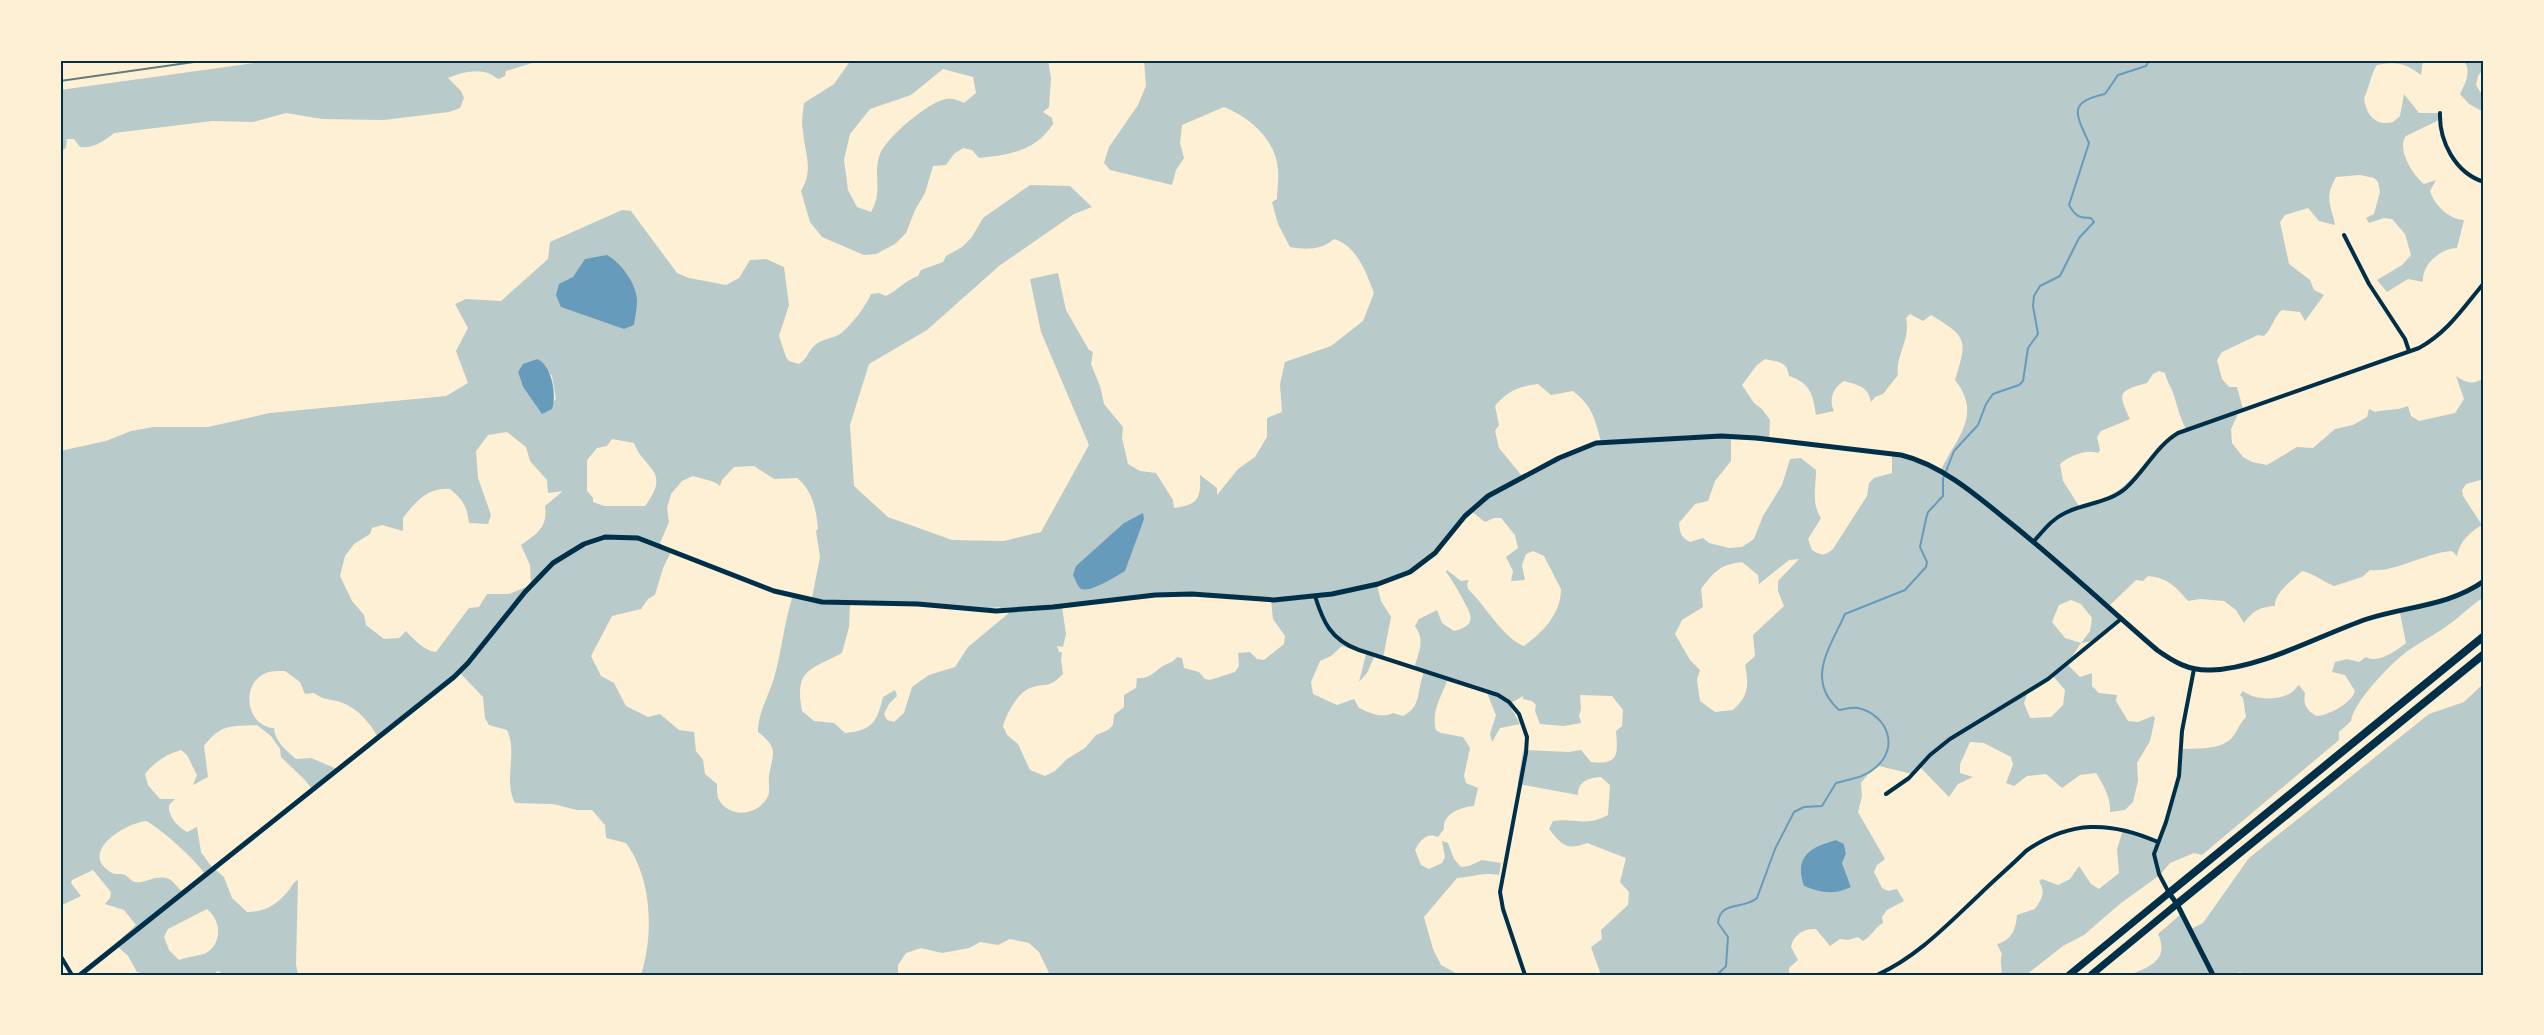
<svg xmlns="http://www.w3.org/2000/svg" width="2544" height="1035" font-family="Arial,sans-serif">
<rect width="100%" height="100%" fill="#fdf0d5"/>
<path fill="#b9caca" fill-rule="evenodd" d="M276,60H542L506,71L505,76L499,79C495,78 493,75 490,74C479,68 459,73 448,78L461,91L464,98L460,108L449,112L384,120L322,119L286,113L253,122L212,121L114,133C104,141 93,149 80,147L74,139H67L66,148L60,152V90Z
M851,60H1048L1051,78L1049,107L1043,112L1052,118L1053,124C1036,151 1009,155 979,158L972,150L963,148L954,154L946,165L933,166L925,193L915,210L906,233L895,244L876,254L864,255L822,237L810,222L801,191C814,169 805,154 803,131C801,122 803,112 804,103L834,84ZM943,69L973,77L976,93L964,103C958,100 953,98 946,99C928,102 887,137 880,154C872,176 884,189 871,212L857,207L848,190L844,160L850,134L870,109L911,95Z
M1144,60H2423L2421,75C2406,63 2396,61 2377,65C2370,75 2370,87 2364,98C2366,114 2375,127 2393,122L2400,116L2404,94L2419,113H2438L2439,120L2406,136C2396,148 2413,176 2424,184L2436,180L2430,191C2434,205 2450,220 2464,220L2457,248C2441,248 2421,265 2423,282L2408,279L2387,292L2377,280L2402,265L2411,255L2405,234L2392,219L2384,218L2369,223L2366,218L2374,214L2380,192L2378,182L2374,178L2360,175L2336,177C2324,199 2331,204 2335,225L2319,221L2308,208L2285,215L2280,222L2289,264L2310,280L2314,290L2324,295L2305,321L2300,312L2282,310C2273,317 2273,328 2264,336L2258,335L2222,352L2217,360L2222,379L2229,387H2237L2243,409L2236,413L2237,416L2231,429L2232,443L2243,457L2252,462L2267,465L2297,447L2313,448L2335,429L2353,425L2367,417L2369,409L2375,412C2387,409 2396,411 2408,406L2411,416L2419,421L2455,413L2464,399L2456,376C2466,383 2474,386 2484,377V479L2466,484L2462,490L2463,496L2482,525C2471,531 2459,542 2457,556L2452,551C2425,553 2394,573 2370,570L2362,577L2334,586C2322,581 2315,574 2302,571C2293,580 2274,592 2275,606C2259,607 2253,611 2244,623L2236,610L2224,601L2200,599L2188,601C2176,587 2168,578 2148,576L2143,581L2136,580L2109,606L2121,619L2094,641L2081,643L2067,664L2080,677L2092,673V686L2099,693L2117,695L2116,701L2128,721L2138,722L2153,716L2155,718L2150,741L2137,763L2138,781L2133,802L2125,810L2110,812C2111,798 2104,786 2096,773L2080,775L2062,788L2046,774L2027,776L2014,786L2006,783L2013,765L2011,757L1984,743L1970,742L1960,764V773L1973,777L1958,784L1949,797L1920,767L1912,774L1879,766L1869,773L1861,783L1862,796L1858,812L1885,859L1877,865L1874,872L1882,888L1888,891L1897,889L1904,901L1887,910L1882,917L1883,923C1874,928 1871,937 1863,941L1858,937L1848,940L1840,939L1830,946L1816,929C1804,928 1793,935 1791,947L1798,960L1789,968V975H1601L1591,947L1602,939L1601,930L1628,905L1629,892L1620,882L1626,858L1587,843C1566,851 1562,845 1549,829L1553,821C1575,818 1586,827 1608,815L1610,785L1601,777C1588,778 1578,781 1578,795L1518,784V782L1523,751L1525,750L1569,752L1581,750L1591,762C1619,765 1618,755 1616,731L1622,726L1623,710L1612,696L1580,695L1581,709L1579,715L1581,723L1564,726L1540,724L1535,711L1536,705L1532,701L1523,699V696L1509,704L1520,724L1500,728L1492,742L1490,734L1496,715L1487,693L1447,681C1441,697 1431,712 1436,730L1441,733L1463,737L1470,748L1464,776L1466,783L1478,788L1474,806C1461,807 1442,814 1444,829L1438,837C1427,832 1420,840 1415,850L1421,865L1429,869L1442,863L1445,857L1442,841L1448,843L1454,859L1461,867L1469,866L1482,860L1501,863L1499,875C1480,872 1475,877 1457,878L1424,917L1433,949L1441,965L1459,975H1050L1039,952L1029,943L1010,939L998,945L980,942L969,948L942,953L921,948L906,953L898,965V975H641C654,934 652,878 626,843L606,838L605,825L592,810H577L553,804L515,803C503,780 518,753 507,730L489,725L485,718L483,697L460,673L378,737C369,722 358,708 340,702C330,699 323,700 314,693L305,694L300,682L285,671C279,671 271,671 266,673C240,683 246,727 274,728C275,742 286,750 296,759L311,758L337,769L312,789L305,780L281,757L280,749L271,736L257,725C230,727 222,723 204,746L208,777L193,785L197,775L187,755L181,750C167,754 154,762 145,774L148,785L160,799H175L169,805C168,817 177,826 187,832L197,827L201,852L211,866L224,877L232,898L247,912C265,912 277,905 289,890C293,885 293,882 298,880L296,964L298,975H224L218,971L213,975H151L137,972L128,956L115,944L136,925L124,910L105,904L110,898L111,892L93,870L72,880L71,883L81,896L60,906V451L106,441L131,431L154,427H208L270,413L446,396L468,383L456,351L468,328L455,304L466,299L501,301L548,259L550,242L622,210L631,211L677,273L689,278L726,285L739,278L750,260L766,259L784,267L789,305L779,336L786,357L789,361L799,364C807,359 808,352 814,346C820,339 832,339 840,334C849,328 867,305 871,294L879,293L886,296C898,290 906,280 918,276L921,270L943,262L946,256L962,247L972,237L983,218L1030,185L1070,186L1092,207L1074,214L999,266L927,330L869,364L850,425L854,486L888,517L952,540L1004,541L1041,532L1089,445L1041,332L1030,279L1058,273L1066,310L1089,350L1093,352L1091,364L1100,386L1104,404L1123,427L1122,438L1128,464L1140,471L1156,473L1173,500L1174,508C1198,505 1201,499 1200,475L1217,488V495L1238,469L1255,457L1267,437V418L1282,412L1280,384L1285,362L1331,346L1363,321L1374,293C1366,272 1357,246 1334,239C1322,250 1306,250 1290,247L1278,224L1272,202L1277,199C1277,190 1279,180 1278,170C1276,140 1251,118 1224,107L1182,125L1180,143L1184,158L1176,170L1172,185L1110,170L1104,163L1109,147L1138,105L1146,86ZM1910,314L1923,321L1931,315C1967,337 1968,339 1955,380C1983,415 1956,438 1941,470L1892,455V473L1874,478L1869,483L1867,496L1833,549C1825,556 1821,556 1812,550L1808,539L1821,518C1811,503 1816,487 1816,470L1801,458L1790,459L1782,485L1763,516L1754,539L1742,547L1729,548L1709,543L1703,538L1690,542C1681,537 1680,534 1679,523L1695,504L1708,501L1715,481L1731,461V439L1769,441L1770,420L1762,409L1754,403L1742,385L1757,365L1765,359C1778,362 1787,361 1789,376C1810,383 1813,394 1816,415L1834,411C1828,399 1834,387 1844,381C1858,385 1868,386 1871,402L1875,397L1883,394L1898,375C1895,355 1911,340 1906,318ZM537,359L552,376L556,399L542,413L523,387L518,372L524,364ZM2159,371L2165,373C2167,382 2172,388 2174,396C2178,408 2180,418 2186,429C2177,435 2167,441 2159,449C2128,479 2127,495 2079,506L2063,481L2060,464C2070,456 2085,449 2098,453L2100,450L2097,437L2101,431L2130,419C2117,392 2119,391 2147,383L2153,374ZM1538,384L1551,395L1573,391C1593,407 1594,417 1601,441L1522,476L1499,448L1495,431L1499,425L1495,406C1507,391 1520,386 1538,384ZM507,432L526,447L530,461L547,480L548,493L563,491L545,506C548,527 537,534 521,545L530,565L531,585L509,594H487L479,607L469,608L436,652C425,651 414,640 406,631L399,638L384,639L366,625L364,615L352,601L340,576L345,556L354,544L370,534L372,528L382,525L403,531V518C415,502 428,487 450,489C463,500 467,506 469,523L488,524L491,515L478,478L476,451L488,435ZM612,439L634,443C644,470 672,470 645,506H604L593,502V498L587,491V460L597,448L607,446ZM754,466L774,479L797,478C813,491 816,509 818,529L816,531L820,557L812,598L793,595C784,622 782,651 774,678C769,696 758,712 758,732C779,748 773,753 769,776C768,783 771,792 767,798C757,816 728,819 718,798C717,795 717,788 717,784L705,774L703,760L696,751L694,732L679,730L660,714L648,717L626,706L614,683L601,676L591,656L612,616L641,609L648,599L655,595L663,568L671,552L660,543L669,522L667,508L671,494L682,481L693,476C702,479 714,480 720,486L722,480L734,467ZM1471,511L1485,522L1494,518H1501L1515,535L1518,548L1506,557L1513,571L1511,581L1525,580L1522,565L1526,554L1533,551L1544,556L1561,589C1561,614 1543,632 1524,646C1503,638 1485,605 1468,589L1467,584L1469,580L1461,581L1447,570L1446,572C1452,580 1456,587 1461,596C1470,613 1480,625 1454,631L1442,623L1437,610L1419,619L1415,626C1426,641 1418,653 1414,669L1423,672V675C1417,692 1421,707 1403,716L1393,713C1380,719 1371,713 1359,708L1354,699L1337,705L1313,694L1311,682L1320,661L1331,656L1342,646L1366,654L1359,682L1367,673L1374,657L1383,658L1391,617L1381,601L1377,585L1421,565ZM1799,559L1778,581V591L1784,606L1753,635L1755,656L1745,665C1749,684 1749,696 1733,710L1715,712L1700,701L1697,680L1700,670L1690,660L1675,634L1682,620L1703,607L1701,589C1715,571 1719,565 1742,562L1758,575L1759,584L1789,560ZM1194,593L1271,600L1273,619L1285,636L1284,644L1264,660L1257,659L1250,652L1238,653L1239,666L1235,672L1210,680L1205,679L1199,672L1184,668L1182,658L1177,657C1172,664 1166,663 1160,668C1152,674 1149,679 1137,678L1136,688L1124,695V707L1114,715L1113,725L1108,730L1096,735L1085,748L1067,759L1055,771L1045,776L1030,770L1018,744L1007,735L1003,726C1006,715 1018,692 1030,688C1048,682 1048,689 1063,674L1061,660L1062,652H1059L1057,646L1063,647L1066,634L1062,607ZM2071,600L2081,604L2092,618L2090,631L2081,643L2065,638L2052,622L2059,605ZM850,603L982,609L999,607L1009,613L968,647L955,667L929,675L912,687L904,713L894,722L887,720L884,714L889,704L897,696L895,690L883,697C877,722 872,731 845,733L834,723L814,721L802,711C794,668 811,670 842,653L849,627ZM2053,676L2065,690L2063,705L2051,717L2030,718L2024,703L2028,691ZM146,821C160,828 196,860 204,873L182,891C178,889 174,881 169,879C158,875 151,880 141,882C133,884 131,879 125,875C121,873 116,875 112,873C77,853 125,823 146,821ZM1836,840L1844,844L1846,854L1842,863L1851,887L1825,843ZM207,909C221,920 223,943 206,953C203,955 186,957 179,960L169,950L164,937L168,929Z
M2464,60H2484V68L2478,76L2476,85L2484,98V112L2469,104L2460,94C2465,83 2472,73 2464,60Z
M2484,580V597C2473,604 2465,612 2455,620C2441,631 2424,640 2409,650C2392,662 2354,701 2351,721L2339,732V740L2202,855L2194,853L2170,863L2160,875L2121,903L2084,935L2063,946L2026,975H2001C2003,967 1999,962 2002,954L1997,944C2012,940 2016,929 2017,915L2035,909C2042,898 2046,893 2039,881L2042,879L2058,885L2070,879L2079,866L2091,884L2099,889L2119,873L2117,849L2123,830L2159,840L2180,774L2183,749C2200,748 2226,751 2236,732C2239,727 2241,722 2246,717L2243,698L2240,695L2243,691C2255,700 2275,701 2289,694C2294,692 2296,687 2299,685L2305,693C2303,704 2306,710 2316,716C2328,716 2352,703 2355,691L2345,675L2332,672L2335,662L2347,659L2359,662L2366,657C2378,664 2396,651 2406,643L2400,613L2449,599Z
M2484,683V975H2244L2240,972L2234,975H2129C2149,967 2170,960 2158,934L2181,914L2191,929L2203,923L2249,858L2429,714L2464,702Z"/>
<path fill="#669bbc" d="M607,255C621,263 637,284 637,301C637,309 635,317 634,325L624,329L561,307L556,295L559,284L573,277L585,259Z
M537,359C552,365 557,395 552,409L542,414L523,387L518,372L523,364Z
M1143,513L1144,519L1125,571C1116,576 1088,595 1080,588C1077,585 1075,579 1073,575L1076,566L1124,523Z
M1836,840L1844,844L1846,854L1842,863L1851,887C1834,895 1821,893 1804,886C1794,857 1810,847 1836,840Z"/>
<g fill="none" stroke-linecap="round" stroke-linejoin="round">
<path stroke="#669bbc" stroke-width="2" d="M1717,975L1726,966L1728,937L1718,923C1720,900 1744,910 1757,898L1775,849L1794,812L1804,807L1822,806L1836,783C1850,779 1864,778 1875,768C1900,748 1888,715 1858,708C1852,707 1845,709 1839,710C1805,679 1830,648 1845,614L1905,590L1926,567L1927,562L1920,547L1926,519L1928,512L1943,496V479L1954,451L1978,425L1986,404L1993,394L2019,385L2023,381L2028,348L2038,334L2033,306L2034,296L2040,286L2060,276L2079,238L2094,222L2091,218C2079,218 2075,216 2069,205L2089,143C2076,114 2067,102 2105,94L2118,75L2146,66L2149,60"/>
<path stroke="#003049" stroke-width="4" d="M2440,113C2439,141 2455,173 2484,182
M2344,235L2369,284L2405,339L2409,351
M2034,541C2044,530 2052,519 2065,513C2085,503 2109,503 2126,488C2145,471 2156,446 2178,433L2419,348C2448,332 2463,308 2484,283
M1315,596C1323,622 1331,640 1359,650L1498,695L1509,702L1519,714L1527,737L1526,753L1500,892L1503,909L1525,975
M1886,794L1909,778L1930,755L1950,739L2048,679L2121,619
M2169,893L2159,874L2154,854L2166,822L2179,776L2182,731L2194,669
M60,955L72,975
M1877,975C1917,957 1947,925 1979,895C1994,880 2011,866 2026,851C2070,820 2110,821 2158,842"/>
<path stroke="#003049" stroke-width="5" d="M2169,893L2177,904L2213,975
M80,975L454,677L468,663L525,592L553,563L584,544L605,537L638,538L774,591L822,602L918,604L996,611L1053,607L1155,595L1192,594L1274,600L1332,594L1378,584L1410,572L1435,553L1465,516L1488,496L1559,458L1596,443L1721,436L1756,438L1901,455C1939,464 1974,493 2003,517C2056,559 2106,606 2157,650C2174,662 2189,671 2211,670C2260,669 2320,635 2367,619C2407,606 2449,606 2484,581"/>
<path stroke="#003049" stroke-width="7" d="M2069,975L2169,893
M2091,975L2177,904"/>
<path stroke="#003049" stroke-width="8" d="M2169,893L2484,636
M2177,904L2484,654"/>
<path stroke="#657d81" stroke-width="2" d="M60,81L208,60"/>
</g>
<rect width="2544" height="1035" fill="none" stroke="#fdf0d5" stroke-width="123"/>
<rect x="62" y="62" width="2420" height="912" fill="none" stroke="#003049" stroke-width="2"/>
</svg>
